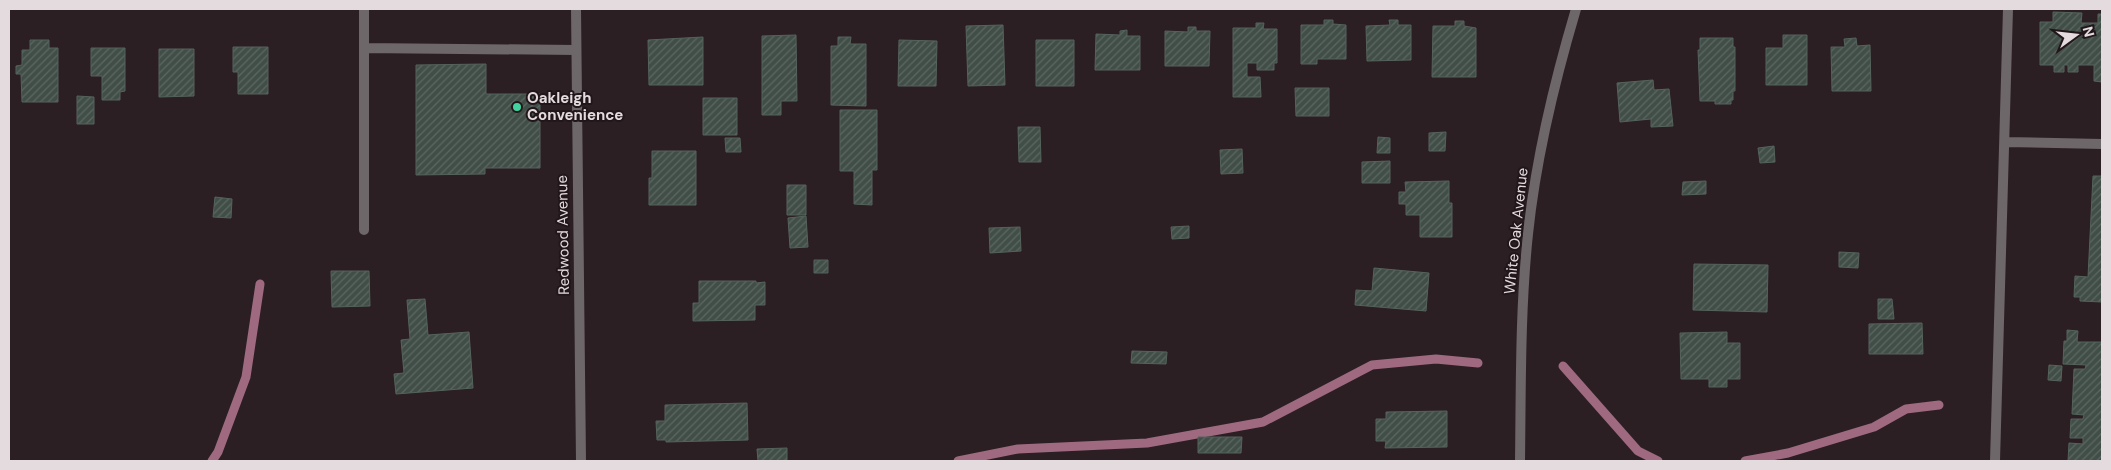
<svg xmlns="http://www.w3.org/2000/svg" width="2111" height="470" font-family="'DM Sans',sans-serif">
<defs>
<pattern id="building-hatch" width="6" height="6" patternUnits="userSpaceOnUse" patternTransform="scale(1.25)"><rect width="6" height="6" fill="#414e48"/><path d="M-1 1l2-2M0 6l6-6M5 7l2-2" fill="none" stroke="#5c6762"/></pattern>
</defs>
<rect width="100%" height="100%" fill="#2b1f23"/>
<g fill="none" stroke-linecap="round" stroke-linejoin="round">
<path stroke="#9f6a80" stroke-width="9" d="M1563,366L1638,451L1658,461
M212,461L218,452L246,377L260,284
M958,461L1018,449L1147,443L1263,422L1372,365L1436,359L1478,363
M1745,461L1788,453L1874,427L1906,409L1939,405"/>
</g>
<path fill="url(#building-hatch)" stroke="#55635c" d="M2053,12L2082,13L2081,23H2098V14H2102V82L2094,81V65H2078V72H2068V65H2064V72H2054V65H2040V22H2053Z
M1324,20H1333V24L1346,25V59H1317V64H1301V25H1324Z
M1389,20H1398V25H1411V60L1367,61L1366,26L1390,25Z
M1455,21H1464V26L1476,28V77H1432L1433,26H1455Z
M1256,23H1264L1263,29H1277V63H1274V70H1257V63H1247V77H1260L1261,97H1233V28H1256Z
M1003,25L1005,85L968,86L966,26Z
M1188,27H1196V31H1210L1209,66H1165V31L1188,32Z
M1127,30V36H1140V70H1095L1096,34L1120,35V31Z
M796,35L797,101H781V115H762V36Z
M1783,35H1807V85H1766V48H1783Z
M703,37V85H649L648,40Z
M838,37H851L850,44H866V106L831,105V46H838Z
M1700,38H1733V47H1735V91H1733V100H1731V104H1715V101H1700L1698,50H1700Z
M1856,38L1857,46L1870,45L1871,91H1832L1831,47H1845L1844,39Z
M30,40H49V48H58V102H22L21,74H16V66L22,65V50H30Z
M899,40L937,41L936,86H898Z
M1036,40H1074V86H1036Z
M233,47H268V94H238V72H233Z
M91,48H125V91L120,92V100H102V76H91Z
M159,49H194V96L159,97Z
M486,64V94H540V168H485V174L416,175V65Z
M1653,80L1654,90L1669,89L1673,126L1651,127V119L1620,122L1617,83Z
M1295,88H1329V116H1296Z
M77,96L94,97V124H77Z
M703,98H737V135H703Z
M840,110H877V170H872V205L854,204V171H840Z
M1018,127H1040L1041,162H1019Z
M1446,132L1445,151H1429V133Z
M1378,137L1390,138V153H1377Z
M725,138H740L741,152H726Z
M1774,146L1775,162L1760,163L1758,148Z
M1242,149L1243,173L1221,174L1220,150Z
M652,151H696V205H649V178H652Z
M1390,161V183H1362V162Z
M2093,176H2102V302L2080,301V297H2074L2075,276L2088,277Z
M1449,181V203H1452V237H1420V215H1406V204H1399V192H1406L1405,182Z
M1706,181V194L1682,195L1683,182Z
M787,185H806V215H787Z
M215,197L232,199L231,218L213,217Z
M806,216L808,247L790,248L788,218Z
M1189,226V238L1172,239L1171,227Z
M1020,227L1021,251L990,253L989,228Z
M1839,252L1859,253L1858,268L1839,267Z
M814,260H828V273H814Z
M1694,264L1768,265L1767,312L1693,310Z
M1374,268L1429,273L1426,311L1355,305L1356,290L1372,291Z
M331,271H369L370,306L332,307Z
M699,281H756V283L765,282V305H755V320L693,321V303H699Z
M425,299L428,335L469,332L473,388L396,394L394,374L404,373L401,340L410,339L407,300Z
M1878,299H1892L1894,319H1878Z
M1922,323L1923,354H1869V324Z
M2067,330L2078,331L2077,342H2102V461H2068L2069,443L2083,444V438H2070L2071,419H2083L2084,415L2072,414L2074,369H2085L2086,365L2063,364L2064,341H2067Z
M1727,332V343H1740V379H1727V387H1709V379H1681L1680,333Z
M1132,351L1167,352L1166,364L1131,363Z
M2049,365L2062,366L2061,381L2048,380Z
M747,403L748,440L666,442V440H657L656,421H665V405Z
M1447,411V447L1385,448L1386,441H1376V419H1386V412Z
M1198,437H1242L1241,453H1198Z
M787,448V461H758L757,449Z"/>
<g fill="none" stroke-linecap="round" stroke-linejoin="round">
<path stroke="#6d6769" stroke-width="10" d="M364,48L576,50
M2005,142L2102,144
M364,230V9
M1995,461L2008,9"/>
<path stroke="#6d6769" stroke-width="10" d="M576,9L581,461
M1520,461C1521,386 1520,310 1528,234C1536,157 1554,83 1576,9"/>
</g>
<circle fill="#42d4a0" stroke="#21161a" stroke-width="2" cx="517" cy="107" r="5"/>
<g text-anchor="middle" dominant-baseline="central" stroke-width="4" stroke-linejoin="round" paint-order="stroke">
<g font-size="15" font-weight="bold" fill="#e3dbde" stroke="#21161a" text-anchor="start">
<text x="527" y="98">Oakleigh<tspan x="527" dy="17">Convenience</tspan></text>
</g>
<g font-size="15" fill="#e3dbde" stroke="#21161a">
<text transform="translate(1516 231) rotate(-84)">White Oak Avenue</text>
<text transform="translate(563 235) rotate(-91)">Redwood Avenue</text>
</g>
</g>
<rect width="2111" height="470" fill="none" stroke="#e3dbde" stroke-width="20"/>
<g transform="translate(2076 35) rotate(75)" stroke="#21161a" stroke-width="4" paint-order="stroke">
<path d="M0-4L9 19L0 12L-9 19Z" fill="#e3dbde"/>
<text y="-8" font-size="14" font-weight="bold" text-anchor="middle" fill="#e3dbde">N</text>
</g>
</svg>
